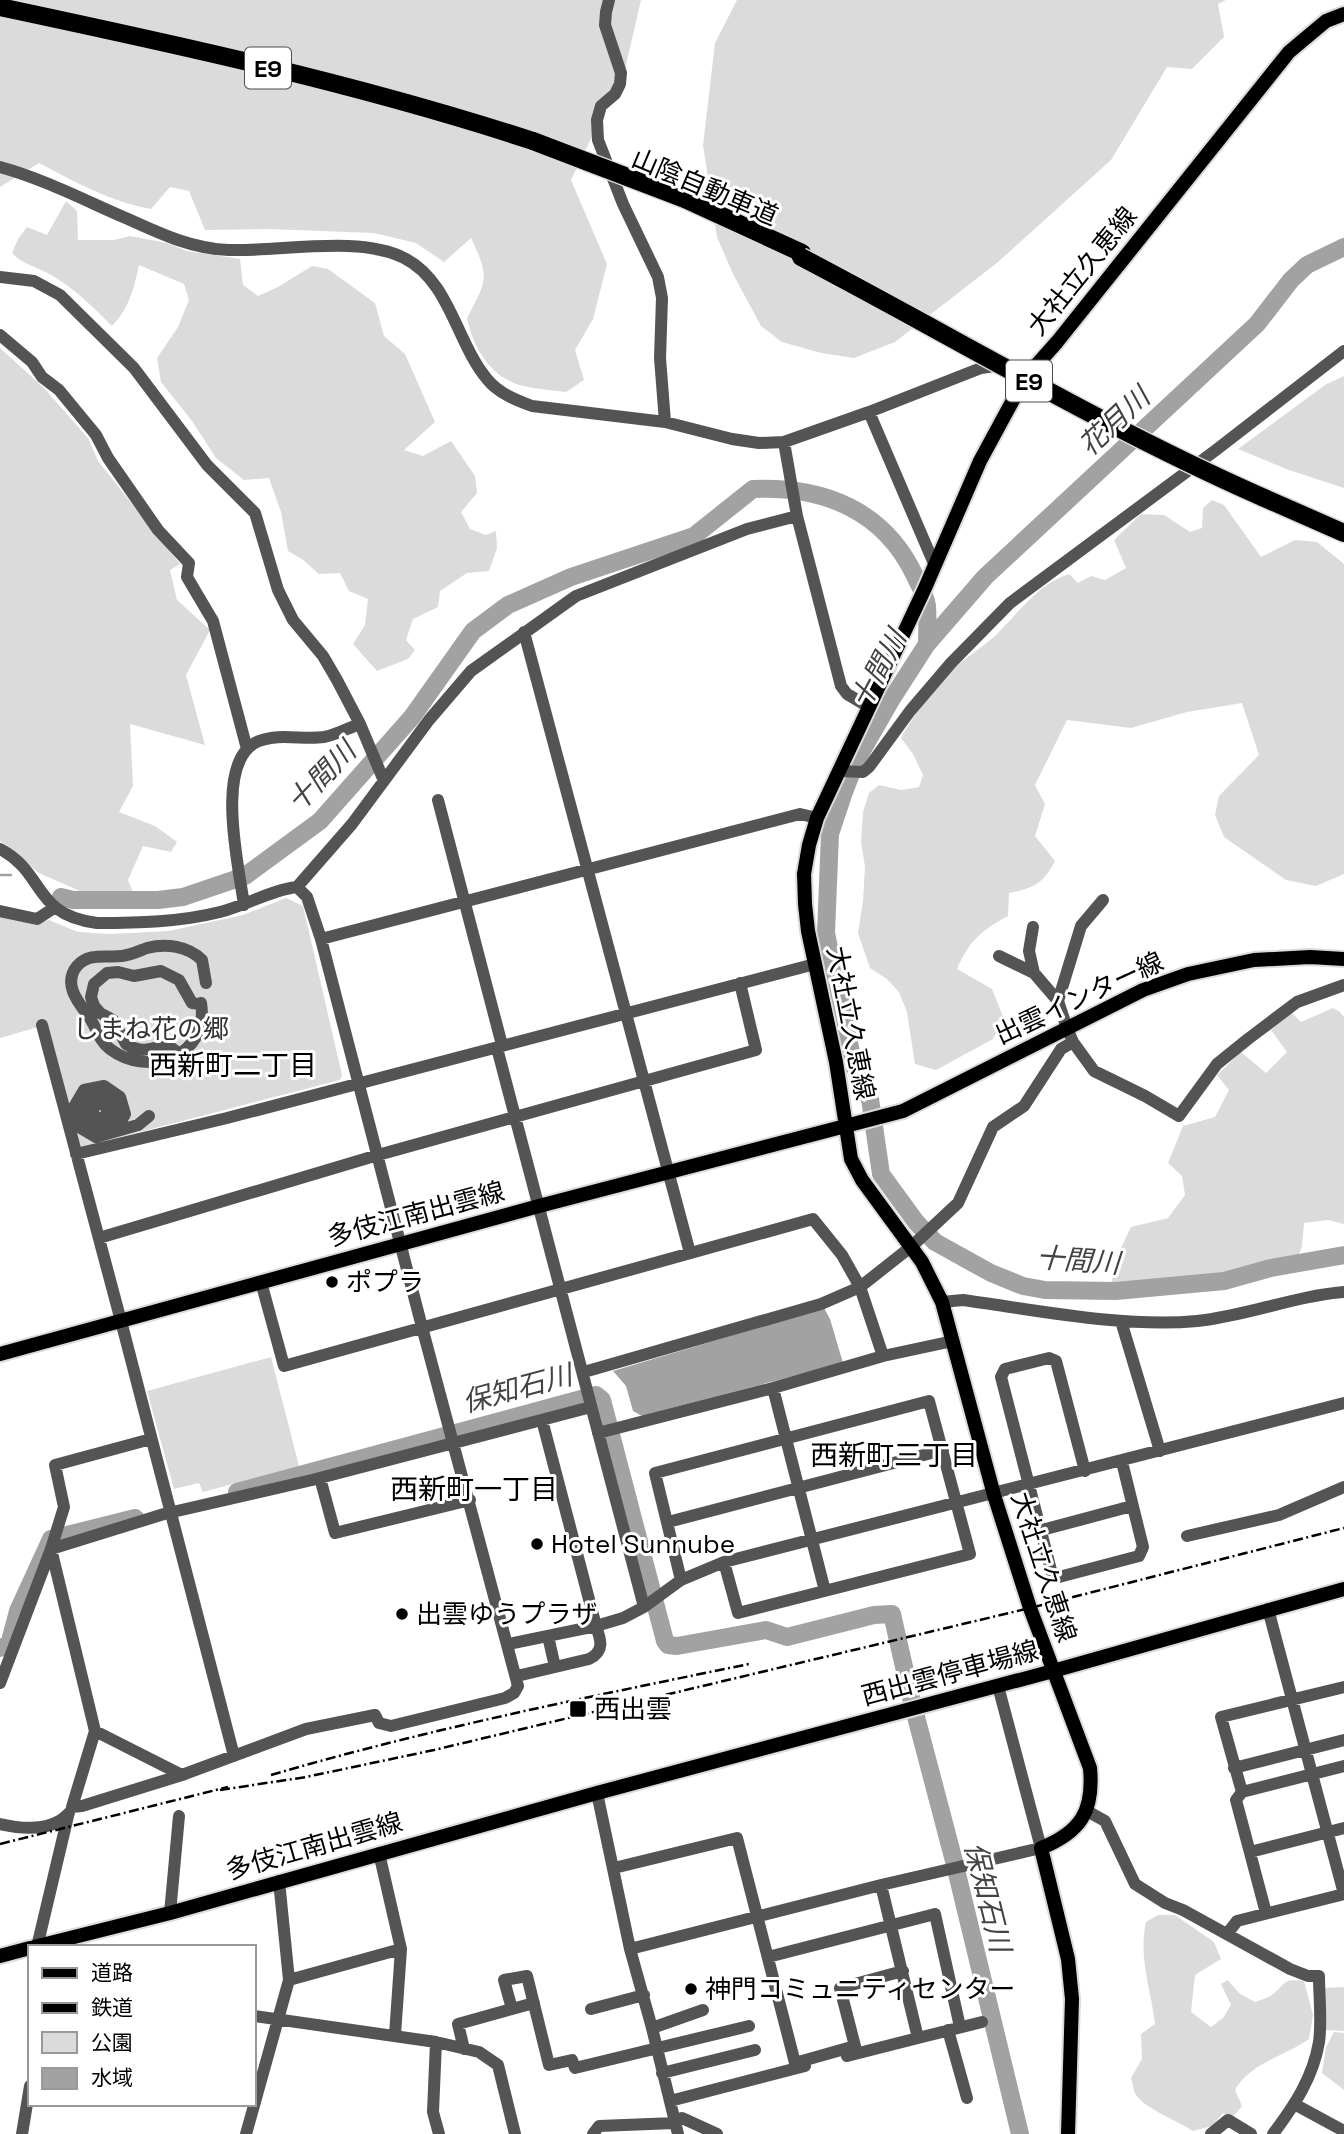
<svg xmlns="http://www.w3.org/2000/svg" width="1344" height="2134" font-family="'Space Grotesk','Noto Sans JP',sans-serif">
<rect width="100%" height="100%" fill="#fff"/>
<path fill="#dbdbdb" d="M0,0H641L625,69L571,180L607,264L593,319L575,350L584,380L566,392C552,390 537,389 523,386C491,378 473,348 467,318C487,280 490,278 471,238L444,262L416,243L374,233L269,229L205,230L189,191L170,187L151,209C111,202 75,182 39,163L0,187Z
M737,0H1226L1218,4L1224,37L1192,69L1167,67L1111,160L998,262L895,342L854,358L821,353L782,342L761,326L733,274L717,237L703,145L715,43Z
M66,201L77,211L78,240H114L130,236L167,243L187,251L240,259L243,285L258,296L278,287L312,266L328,269L375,303L384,336L405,354L435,422L404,450L423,456L451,441L475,476L477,493L461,512L470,529L486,535L496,531L497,548L489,571L467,573L440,591L438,607L413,619L406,640L415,650L408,659L377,671L353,644L365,625L368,599L349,591L340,573L319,574L302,559L288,551L281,512L269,478L244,480L216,458L192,421L161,382L157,358L178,327L189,300L184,284L139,265C134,288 129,309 112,326C93,307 74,288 51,275C36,266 23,265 12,253L18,239L27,227L47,235Z
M0,348L44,388L88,438L98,461L180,564L170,570L177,600L210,630L186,675L205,745L130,724L133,786L119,812L155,826L177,842L171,852L143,846L128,880L134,895L91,896L39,873L0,841Z
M1344,376V488L1289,470L1238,449L1325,385Z
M1212,500L1224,505L1261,557L1295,540L1317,542L1344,564V874L1316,886L1286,880L1224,837L1215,815L1219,796L1259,755L1242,703L1187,712L1131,728L1067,720L1035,785L1045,804L1035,836L1055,861C1043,884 1034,888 1009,893L1008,916C982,930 969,941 957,969L992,989L1004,1019L993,1039L936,1070L915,1064L907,1012L899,992L887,979L870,968L858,933L863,901L865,867L861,842L863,812L869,793L879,785L901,790L919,787L923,775L913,754L901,738C914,714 934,688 953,669C966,657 982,648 995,636C1019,613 1036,585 1069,574L1078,583L1091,576L1105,580L1126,568L1114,540L1141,514L1164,515L1190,532L1202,528L1203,508Z
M286,898L303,906L342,1075L340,1080L82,1147L78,1145L38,1027L0,1038V915L36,923L49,920L78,932L110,934L169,931L243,915Z
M1333,1008L1340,1012L1344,1017V1224L1328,1220L1304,1223L1302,1246L1293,1271L1220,1288L1124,1296L1112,1282L1113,1265L1131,1227L1168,1218L1185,1195L1182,1176L1168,1163L1183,1126L1215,1117L1229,1090L1217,1075L1241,1052L1266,1073L1287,1052L1271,1030L1291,1012L1301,1022Z
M271,1357L299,1466L203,1492L199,1483L174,1489L147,1391Z
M1158,1915H1175L1214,1942L1221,1959L1195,1975L1191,2012L1211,2027L1223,2018L1231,2005L1221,1984L1228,1980L1239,1993L1255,2002C1260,2000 1268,1998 1272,1995C1287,1983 1282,1978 1304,1981L1313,2015L1309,2039C1285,2056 1250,2063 1235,2090L1242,2106L1232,2118L1223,2113L1212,2126L1193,2131C1179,2122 1143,2107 1136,2095C1133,2090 1133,2083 1131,2078L1142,2059L1141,2034L1155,2024C1151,1989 1138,1957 1146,1922Z
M1344,1987V2031L1324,2030V1988Z
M1334,2032L1344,2033V2090L1322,2073L1326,2047Z"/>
<path fill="#a2a2a2" d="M824,1308L830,1319L843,1363L642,1416L633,1411L626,1386L613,1371Z"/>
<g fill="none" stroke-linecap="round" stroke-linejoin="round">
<path stroke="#a2a2a2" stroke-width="2.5" d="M0,875H11"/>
<path stroke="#a2a2a2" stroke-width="18" d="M1344,247L1307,265L1291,280L1257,324L985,577L927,644L891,700L856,761L844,792L830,834L826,933L854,1066L870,1099L881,1174L916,1222L935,1242L991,1273L1023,1286L1045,1290L1116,1291L1224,1281L1271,1268L1344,1255
M61,897L73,900H158L183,897L245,876L320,821L412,717L473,631L508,605L571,577L694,536L753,489C823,486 884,510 915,576C919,585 926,596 927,606C928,619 927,632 927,644
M237,1492L596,1395L602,1400L665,1641L668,1645L677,1646L766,1630L787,1637L874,1615L892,1614L912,1702
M0,1648L9,1645L18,1611L51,1539L135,1518
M915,1713L954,1861L1020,2134"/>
<defs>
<path id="major" d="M0,1354L539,1206L903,1111L1143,990L1188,974L1254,960L1310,957L1344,959
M34,1947L170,1913L597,1793L1053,1671L1344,1589
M0,1956L30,1948
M1068,2134L1072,1999L1068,1959L1041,1848C1081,1832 1094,1811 1090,1768L1030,1608L994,1495L942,1302L922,1262L862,1180L851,1159L836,1062L808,931L805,904L804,874L809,845L817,818L925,588L980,461L1025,378L1057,342L1289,52L1326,21L1344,14"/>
<path id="highway" d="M0,7C179,45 359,84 533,141
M685,199L802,253
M1262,497L1344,533"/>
</defs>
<use href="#major" stroke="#dbdbdb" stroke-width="18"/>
<use href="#highway" stroke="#dbdbdb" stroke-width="21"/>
<path stroke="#545454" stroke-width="12" d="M609,0L606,12L605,25L621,73L620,84L615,94L601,106L597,120L598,140L623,204L658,277L662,298L660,358L665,422
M0,167C44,179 86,201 128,219C161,234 193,249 229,250C280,252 359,235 404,258C450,281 456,342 487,379C498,393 516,400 532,406L665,422L732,439L759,443L784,442L869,412L981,368L994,366L1002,367
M0,277L34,281L60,295L134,368L207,465L255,513L278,590L293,620L323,656L337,680L360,724L384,781
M0,335L32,362L42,377L59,390L96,435L108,458L158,530L189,563L187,577L213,621L247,749
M869,412L935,566
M784,442L797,516L841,686L847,694L869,707
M524,632L690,1253
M840,771L863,772L869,767L910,711L951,663L1010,603L1216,450L1344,351
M438,800L502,1045
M0,849C46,873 32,915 97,923C138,923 180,922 220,912C247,905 271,890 297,887L352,824L429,720L471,671L576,596L747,529L797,516
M1103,900L1081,926L1058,1001L1067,1028L1073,1042L1094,1071L1145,1096L1179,1116L1217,1064L1248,1039L1297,1002L1344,985
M244,905C239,867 213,759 259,741C279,733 303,740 324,737C336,735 348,728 360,724
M0,911L37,919L54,908
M1033,927L1029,951L1034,973
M321,939L800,814L817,818
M999,956L1034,973L1058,1001
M201,1003C210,1057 148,1078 110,1049C98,1040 96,1025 87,1014C77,1001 63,983 77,966C89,952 107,958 122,956C131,955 139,951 147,948C166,943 188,946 202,960L206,983
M42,1025L121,1321L234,1756
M497,1048L644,1607
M177,1053C163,1035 150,1060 126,1044L113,1020L100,1013L94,1006L91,997L94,984L107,973L118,972L134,976L161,971L179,980L192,1003L201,1004
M84 1111a16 16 0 1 1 32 0a16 16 0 1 1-32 0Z
M93 1111a7 7 0 1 1 14 0a7 7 0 1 1-14 0Z
M106,1133L116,1130L125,1114L120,1097L104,1086L84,1090L74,1107L79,1127L96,1137L138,1125L149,1116
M76,1154L227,1118L815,964
M99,1238L378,1155L756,1050L740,983
M261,1282L284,1366L813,1219L842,1255L860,1287L883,1356
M942,1302L963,1300C1036,1310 1124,1328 1197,1321C1247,1316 1294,1296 1344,1292
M1121,1321L1160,1451
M584,1372L821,1304L860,1287L912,1246L958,1203L993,1127L1024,1106L1061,1049L1073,1042
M773,1388L825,1591
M542,1420L596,1626L623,1618L644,1607L681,1580L724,1562L1344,1403
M598,1433L773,1388L883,1356L953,1341
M1085,1471L1056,1361L1049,1358L1005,1369L1001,1377L1052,1574L1059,1577L1139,1556L1143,1547L1122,1462
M320,1478L335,1533L470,1500
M668,1522L943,1450
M1042,1530L1132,1506
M1187,1536L1279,1515L1344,1487
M51,1549L95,1731L72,1807L82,1806L182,1775L306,1729L375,1715L379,1723L391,1726L505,1698L514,1693L518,1686L422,1327L321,939L307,897L297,887
M51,1549L164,1514L312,1480L591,1407
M681,1580L655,1473L929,1401L970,1554L738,1613L724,1562
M1268,1609L1344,1894
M548,1636L555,1667
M508,1644L596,1626C601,1640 605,1651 589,1659L517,1676
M0,1683L51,1549L64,1507L55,1465L151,1439
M95,1731L182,1775
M1234,1768L1344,1740
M1242,1792L1344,1766
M597,1793L630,1949L652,2028L678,2134
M1087,1811L1105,1821L1135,1884L1165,1903L1183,1910L1290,1969L1308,1976H1319C1319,1997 1322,2021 1319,2042C1313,2078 1294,2106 1273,2134
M0,1824C22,1829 52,1832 69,1813
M1250,1852L1344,1828
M379,1853L401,1949L395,2035
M614,1868L737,1838L795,2063L855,2046L840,1988L903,1971
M881,1885L918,2038L982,2022
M170,1913L179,1816
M1266,1913L1236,1800L1242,1792L1221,1717L1344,1687
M1227,1934L1237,1921L1344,1894
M37,1947L68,1816
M630,1949L881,1885L1041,1848L998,1686
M768,1957L935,1914L960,2027
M289,1980L401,1949
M534,2003L512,2009L504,1980L527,1976L549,2065L572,2060L575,2068L749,2026
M591,2009L644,1995
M254,2016L436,2042L479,2052L498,2065L515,2134
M652,2028L703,2010
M948,2030L967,2098
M436,2042L433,2112L439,2134
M464,2049L458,2024L512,2009
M847,2056L918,2038
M662,2073L755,2050
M670,2101L805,2066
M1296,2105L1344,2131
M22,2134L30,2086
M246,2134L289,1980L279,1881
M593,2134L599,2126L675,2123L682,2118L717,2134
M1211,2134L1228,2120L1251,2134"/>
<use href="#major" stroke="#000" stroke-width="14"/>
<use href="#highway" stroke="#000" stroke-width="18"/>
<path stroke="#000" stroke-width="2.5" stroke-dasharray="10 3.5 2 3.5" stroke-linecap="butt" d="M271,1775C428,1729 588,1697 749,1664
M220,1790L306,1777L434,1750L1030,1608L1344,1528
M0,1844L228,1787"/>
<defs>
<path id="highway-bridge" d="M533,141L685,199
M801,257C954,337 1103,427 1262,497"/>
</defs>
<use href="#highway-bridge" stroke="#dbdbdb" stroke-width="21" stroke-linecap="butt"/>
<use href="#highway-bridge" stroke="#000" stroke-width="18"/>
</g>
<g fill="#000" stroke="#fff" stroke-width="2.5">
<circle cx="332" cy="1282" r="7"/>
<circle cx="537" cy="1544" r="7"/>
<circle cx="402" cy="1614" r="7"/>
<rect x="569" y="1700" width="18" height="18" rx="3.5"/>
<circle cx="691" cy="1989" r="7"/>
</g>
<g text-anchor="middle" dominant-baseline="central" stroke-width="6" stroke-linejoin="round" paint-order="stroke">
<g fill="#fff" stroke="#4c4c4c" stroke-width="2">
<rect x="245" y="47.5" width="46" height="41" rx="5"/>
<rect x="1006" y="360.5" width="46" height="41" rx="5"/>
</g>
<g font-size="24" font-weight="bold" fill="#000">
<text x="268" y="68">E9</text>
<text x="1029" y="381">E9</text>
</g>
<g font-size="26" fill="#000" stroke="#fff">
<text transform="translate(705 187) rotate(23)">山陰自動車道</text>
<text transform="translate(1082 271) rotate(-51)">大社立久恵線</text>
<text transform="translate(1079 998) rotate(-25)">出雲インター線</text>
<text transform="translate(851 1023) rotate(79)">大社立久恵線</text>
<text transform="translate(416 1214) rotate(-15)">多伎江南出雲線</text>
<text transform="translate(1044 1567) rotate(72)">大社立久恵線</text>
<text transform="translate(950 1673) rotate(-15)">西出雲停車場線</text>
<text transform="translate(314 1846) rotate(-16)">多伎江南出雲線</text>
</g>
<g font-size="26" fill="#323232" stroke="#fff">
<text x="151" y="1029">しまね花の郷</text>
</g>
<g font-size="26" fill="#000" stroke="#fff" text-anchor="start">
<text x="346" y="1282">ポプラ</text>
<text x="551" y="1544">Hotel Sunnube</text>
<text x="416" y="1614">出雲ゆうプラザ</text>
<text x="594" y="1709">西出雲</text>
<text x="705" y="1989">神門コミュニティセンター</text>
</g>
<g font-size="28" font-style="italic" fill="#434343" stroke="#fff">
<text transform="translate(1114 421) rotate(-43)">花月川</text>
<text transform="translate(878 669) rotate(-62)">十間川</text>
<text transform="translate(321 776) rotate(-46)">十間川</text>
<text transform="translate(1078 1260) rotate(4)">十間川</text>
<text transform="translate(517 1388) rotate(-15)">保知石川</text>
<text transform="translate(988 1897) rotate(76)">保知石川</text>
</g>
<g font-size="28" fill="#000" stroke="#fff">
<text x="233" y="1065">西新町二丁目</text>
<text x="894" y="1455">西新町三丁目</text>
<text x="474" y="1489">西新町一丁目</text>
</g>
</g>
<rect x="28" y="1945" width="228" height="161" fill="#ffffff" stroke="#999999" stroke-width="2"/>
<rect x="42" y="1968" width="35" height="10" fill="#000000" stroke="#999999" stroke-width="2"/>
<text x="91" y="1980" font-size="21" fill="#000000">道路</text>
<rect x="42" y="2003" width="35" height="10" fill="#000000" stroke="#999999" stroke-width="2"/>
<text x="91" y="2015" font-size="21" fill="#000000">鉄道</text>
<rect x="42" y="2032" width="35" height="21" fill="#dbdbdb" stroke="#999999" stroke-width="2"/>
<text x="91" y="2050" font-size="21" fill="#000000">公園</text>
<rect x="42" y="2068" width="35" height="21" fill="#a2a2a2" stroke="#999999" stroke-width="2"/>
<text x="91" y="2085" font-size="21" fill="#000000">水域</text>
</svg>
